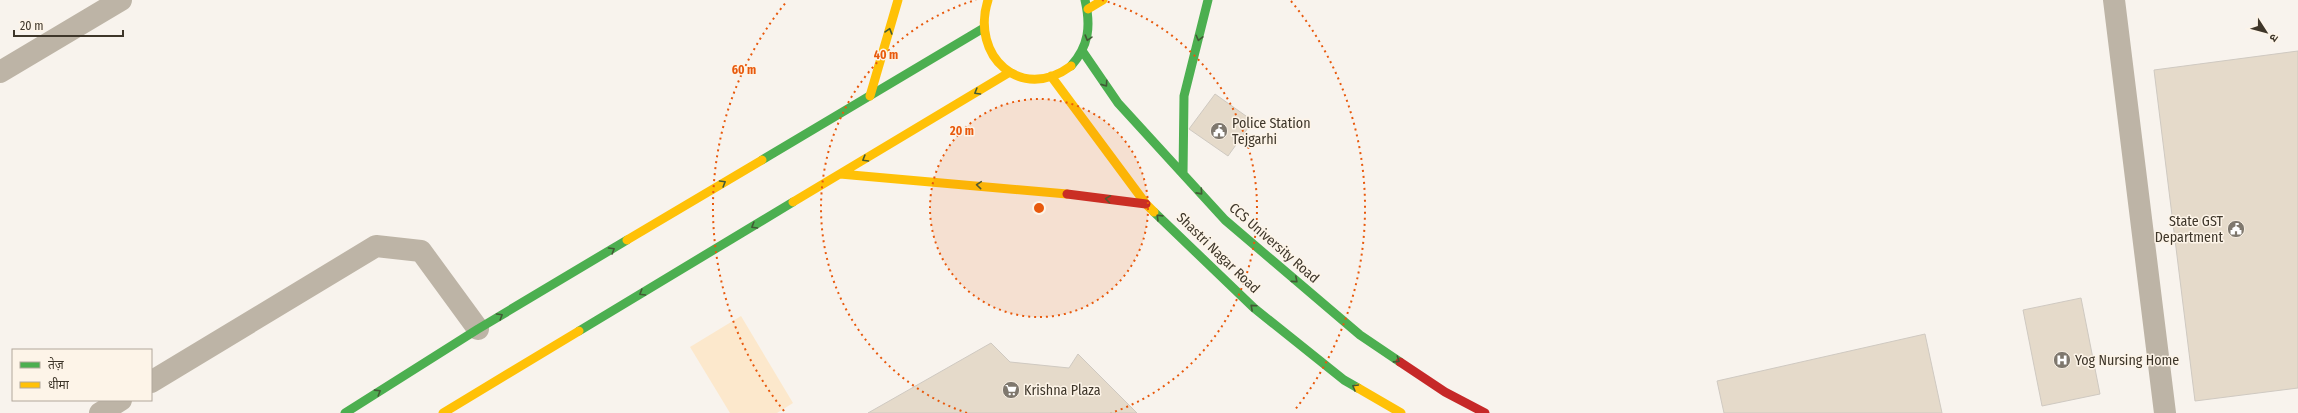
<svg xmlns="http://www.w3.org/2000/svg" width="2298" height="413" font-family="'Fira Sans Condensed','Noto Sans Devanagari',sans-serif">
<rect width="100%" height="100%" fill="#f8f3ed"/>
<path fill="#fce8cc" d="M741,316L793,403L777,413H730L690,347Z"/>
<path fill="#e5daca" stroke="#cfc9c1" d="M2298,51V388L2195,401L2154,70Z
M1215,94L1253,121L1228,156L1189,129Z
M2081,298L2100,394L2042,406L2023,310Z
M1925,334L1942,413H1724L1717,381Z
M991,343L1010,362L1069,368L1078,354L1137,413H868Z"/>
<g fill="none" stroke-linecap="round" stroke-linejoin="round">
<path stroke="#bdb4a6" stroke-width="22" d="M2114,0L2165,413
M0,72L121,0
M151,382L376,246L421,251L478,329
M100,413L121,400"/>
<path stroke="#4caf50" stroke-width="9" d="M1083,52L1118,103L1225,220L1360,335L1400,362
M1071,66C1089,46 1091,26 1085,0
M762,160L982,29
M1183,174L1184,96L1208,0
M1154,212L1254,308L1344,380L1358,388
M579,331L793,202
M345,413L478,329L627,240"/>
<path stroke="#ffc107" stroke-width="9" d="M988,0C970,56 1021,103 1071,66
M1088,9L1103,0
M1051,76L1146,204L1154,212
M870,96L898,0
M840,174L1067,194
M793,202L1010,72
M627,240L762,160
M1358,388L1401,413
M443,413L579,331"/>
<path stroke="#c62828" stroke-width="9" d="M1067,194L1146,204
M1400,362L1445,392L1485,413"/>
</g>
<defs><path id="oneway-chevron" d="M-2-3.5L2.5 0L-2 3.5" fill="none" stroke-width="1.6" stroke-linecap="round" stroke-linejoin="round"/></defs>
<g stroke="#425a35">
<use href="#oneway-chevron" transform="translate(889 31) rotate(-74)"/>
<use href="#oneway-chevron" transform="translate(1088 38) rotate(106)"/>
<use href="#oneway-chevron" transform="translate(1199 38) rotate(104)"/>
<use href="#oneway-chevron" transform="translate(1105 84) rotate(55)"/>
<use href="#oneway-chevron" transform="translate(977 92) rotate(149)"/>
<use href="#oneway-chevron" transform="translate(865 159) rotate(149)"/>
<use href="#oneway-chevron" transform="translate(723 183) rotate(-31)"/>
<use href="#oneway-chevron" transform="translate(979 185) rotate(-175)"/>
<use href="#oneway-chevron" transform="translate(1200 192) rotate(48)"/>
<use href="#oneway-chevron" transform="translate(1108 199) rotate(-172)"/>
<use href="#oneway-chevron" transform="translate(1159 217) rotate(-136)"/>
<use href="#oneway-chevron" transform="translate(754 226) rotate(149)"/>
<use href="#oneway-chevron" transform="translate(612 250) rotate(-31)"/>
<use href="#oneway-chevron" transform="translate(1295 280) rotate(41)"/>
<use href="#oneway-chevron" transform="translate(642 293) rotate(149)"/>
<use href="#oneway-chevron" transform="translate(1253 307) rotate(-138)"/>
<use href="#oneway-chevron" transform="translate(500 316) rotate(-31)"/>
<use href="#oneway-chevron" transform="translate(1397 360) rotate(33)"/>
<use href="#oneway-chevron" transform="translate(1355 387) rotate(-150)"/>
<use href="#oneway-chevron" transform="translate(378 392) rotate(-32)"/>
</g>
<circle cx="1039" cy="208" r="109" fill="#e8590c" fill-opacity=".12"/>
<g fill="none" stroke="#e8590c" stroke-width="2" stroke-dasharray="2 4">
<circle cx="1039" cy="208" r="109"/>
<path d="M967 413A217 217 0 0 1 976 0M1102 0A217 217 0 0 1 1111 413"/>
<path d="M784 411A326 326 0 0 1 787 1M1291 1A326 326 0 0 1 1294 411"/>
</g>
<defs>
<symbol id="civic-disc" viewBox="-11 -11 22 22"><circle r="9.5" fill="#7f786e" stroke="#fdf4e8"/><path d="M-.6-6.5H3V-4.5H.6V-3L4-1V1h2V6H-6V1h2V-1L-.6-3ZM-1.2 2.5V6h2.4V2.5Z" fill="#fff"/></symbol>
<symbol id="hospital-disc" viewBox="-11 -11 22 22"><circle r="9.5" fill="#7f786e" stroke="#fdf4e8"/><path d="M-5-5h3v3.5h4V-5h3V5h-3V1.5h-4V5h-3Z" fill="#fff"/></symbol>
<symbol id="supermarket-disc" viewBox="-11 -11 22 22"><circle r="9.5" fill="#7f786e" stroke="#fdf4e8"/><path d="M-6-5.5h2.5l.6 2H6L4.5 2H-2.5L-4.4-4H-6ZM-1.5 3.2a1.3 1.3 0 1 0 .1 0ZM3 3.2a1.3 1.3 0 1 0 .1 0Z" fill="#fff"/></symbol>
</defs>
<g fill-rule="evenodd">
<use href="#civic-disc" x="1209" y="121" width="20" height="20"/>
<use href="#civic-disc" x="2226" y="219" width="20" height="20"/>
<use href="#hospital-disc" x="2052" y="350" width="20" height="20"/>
<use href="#supermarket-disc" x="1001" y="380" width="20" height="20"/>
</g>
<g text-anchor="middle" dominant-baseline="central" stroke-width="3" stroke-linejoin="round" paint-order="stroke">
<g font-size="14" fill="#3e362a" stroke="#fdf4e8" text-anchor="start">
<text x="1232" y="123">Police Station<tspan x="1232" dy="16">Tejgarhi</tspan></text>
<text x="2223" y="221" text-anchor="end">State GST<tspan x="2223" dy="16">Department</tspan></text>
<text x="2075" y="360">Yog Nursing Home</text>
<text x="1024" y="390">Krishna Plaza</text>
</g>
<g font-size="14" fill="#3e362a" stroke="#fdf4e8">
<text transform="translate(1274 243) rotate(41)">CCS University Road</text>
<text transform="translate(1218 253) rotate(44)">Shastri Nagar Road</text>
</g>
</g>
<circle cx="1039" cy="208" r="6" fill="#e8590c" stroke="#fdf4e8" stroke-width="2"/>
<g font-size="12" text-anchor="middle" font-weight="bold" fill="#e8590c" stroke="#fdf4e8" stroke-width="3" stroke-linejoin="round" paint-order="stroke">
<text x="886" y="59">40 m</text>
<text x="744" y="74">60 m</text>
<text x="962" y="135">20 m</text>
</g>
<rect x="12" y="349" width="140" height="52" fill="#fdf4e8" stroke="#b1a89c"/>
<rect x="20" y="362" width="20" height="6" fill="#4caf50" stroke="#b1a89c"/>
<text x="48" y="369" font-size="12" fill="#3e362a">तेज़</text>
<rect x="20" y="382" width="20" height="6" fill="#ffc107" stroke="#b1a89c"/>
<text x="48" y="389" font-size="12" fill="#3e362a">धीमा</text>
<g transform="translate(2266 32) rotate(126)" stroke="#fdf4e8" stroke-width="3" paint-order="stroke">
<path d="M0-3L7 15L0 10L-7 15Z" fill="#3e362a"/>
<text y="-6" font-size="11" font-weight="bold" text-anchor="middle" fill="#3e362a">उ</text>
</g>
<path d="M14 30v6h109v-6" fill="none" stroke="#3e362a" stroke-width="2"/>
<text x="20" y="30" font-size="12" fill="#3e362a" stroke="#fdf4e8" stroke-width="3" paint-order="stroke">20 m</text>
</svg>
